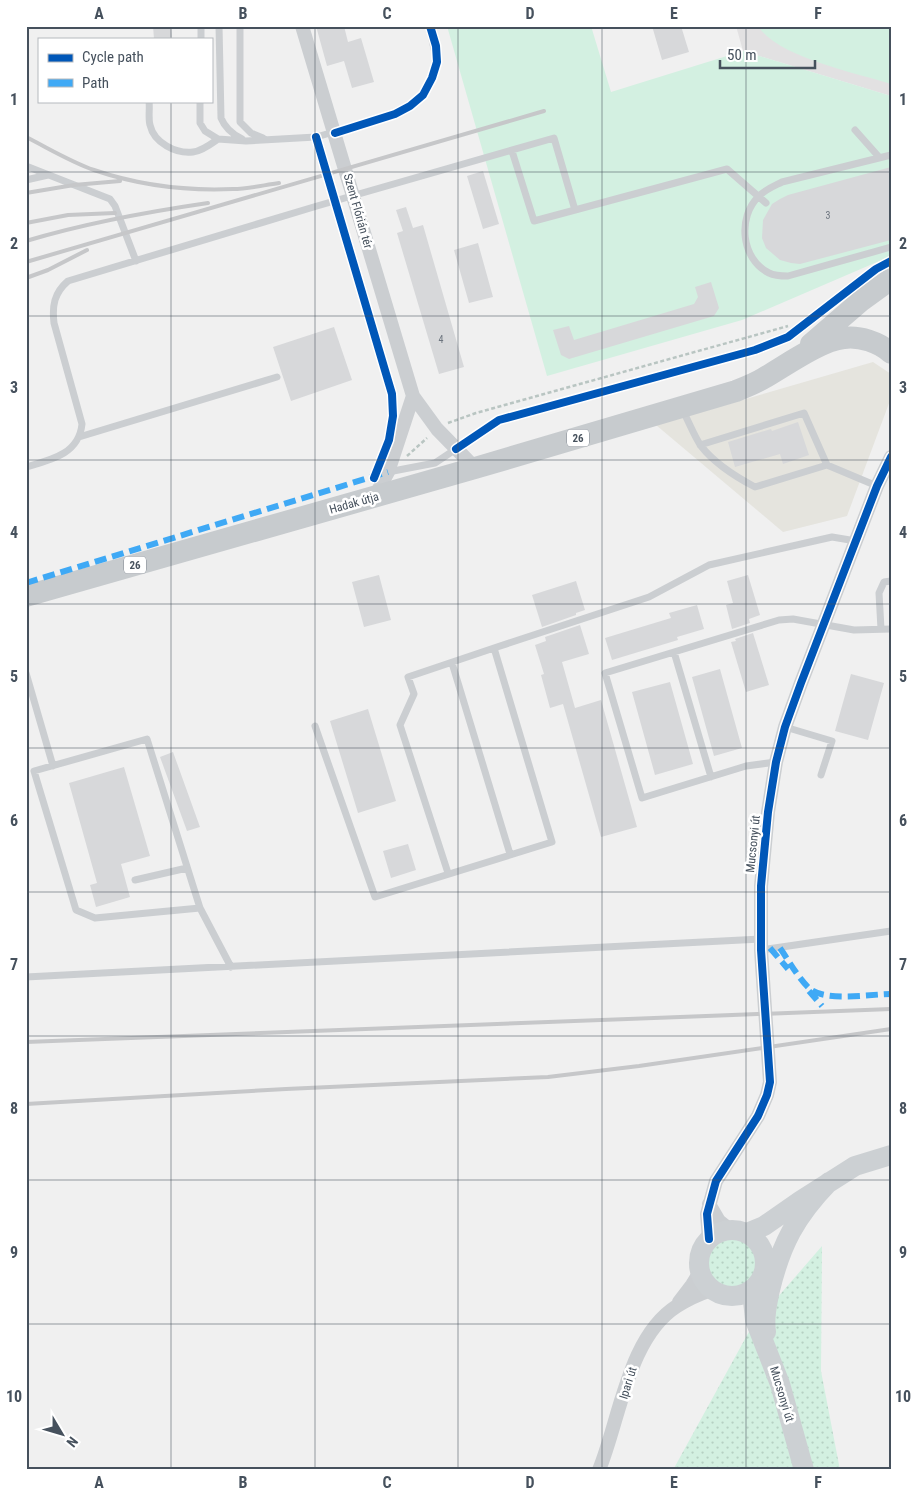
<svg xmlns="http://www.w3.org/2000/svg" width="917" height="1496" font-family="'Roboto Condensed',sans-serif">
<defs>
<pattern id="grass-dots" width="8" height="8" patternUnits="userSpaceOnUse" patternTransform="scale(1.25)"><rect width="8" height="8" fill="#d3f0e1"/><path d="M2 2h.1M6 6h.1" fill="none" stroke="#b6d0c3" stroke-width="1.8" stroke-linecap="round"/></pattern>
</defs>
<rect width="100%" height="100%" fill="#f0f0f0"/>
<path fill="#e5e4de" d="M873,362L891,374V398L847,516L783,532L656,425Z"/>
<path fill="#e2e1e2" d="M736,26H891V96L743,51Z"/>
<path fill="url(#grass-dots)" d="M701 1263a31 31 0 1 1 62 0a31 31 0 1 1-62 0Z
M822,1246L821,1371L840,1470H673L751,1328Z"/>
<path fill="#d3f0e1" d="M447,26H591L611,92L743,51L891,96V256L742,320L547,376Z
M758,26H891V84C856,73 777,57 758,26Z"/>
<path fill="#d7d8da" d="M153,26H171L172,38L154,39Z
M316,26H344L348,42L361,38L374,82L352,88L344,61L327,66Z
M652,26H681L689,52L662,60Z
M891,167V240L800,264L791,263L780,260L766,248L762,238L763,220L772,204L780,199L788,195Z
M483,171L499,224L483,229L467,176Z
M406,207L413,228L423,225L464,367L439,374L397,233L403,231L396,210Z
M478,243L493,297L469,303L454,250Z
M711,282L719,308L714,316L569,359L561,355L553,330L569,326L574,340L694,304L698,297L695,287Z
M334,327L352,380L291,401L273,347Z
M798,422L809,455L783,464L780,454L735,467L728,442L771,429L772,431Z
M379,575L391,620L364,627L352,582Z
M748,575L760,615L749,619L750,623L732,629L726,605L733,603L727,581Z
M576,581L585,610L576,613V615L542,627L532,595Z
M697,605L704,629L677,637L678,640L612,660L605,638L671,618L669,613Z
M580,625L589,654L562,662L575,708L601,700L637,827L601,837L563,704L550,708L541,675L544,674L535,645L546,641L545,637Z
M753,633L769,685L746,692L731,642L736,641L735,639Z
M720,669L742,748L714,756L692,677Z
M851,674L884,683L868,740L835,731Z
M670,682L693,764L655,775L632,692Z
M368,709L396,801L358,813L330,721Z
M173,752L200,827L187,831L160,757Z
M124,767L150,856L121,864L130,897L96,907L90,885L97,883L69,783Z
M408,844L416,870L391,878L383,851Z"/>
<g fill="none" stroke-linecap="round" stroke-linejoin="round">
<path stroke="#b9c5c2" stroke-width="2.5" stroke-dasharray="4 2.5" stroke-linecap="butt" d="M448,423L476,413L788,326
M407,456L427,438"/>
<path stroke="#cbced1" stroke-width="7" d="M219,26L221,118C225,128 232,134 242,139
M240,26V122L251,133L263,138
M201,39V26
M149,101C150,109 148,118 150,125C154,143 176,154 193,152C202,151 211,144 218,139
M200,101V123L205,131L218,139L246,141L316,137L334,132
M855,130L879,157
M334,132L394,113L408,106L422,94L432,75L436,58L429,26
M512,151L534,221L575,210
M891,155L782,182C774,186 766,189 759,196C737,217 741,259 769,273C775,276 781,276 788,276L891,247
M26,166L110,199L115,206L136,261
M26,180L48,175
M683,411C689,422 694,436 701,446C715,464 736,477 755,487L827,465L877,486
M79,437L277,377
M700,445L804,413L827,465
M26,467C51,460 79,454 82,424L54,323C52,306 54,293 68,281L317,206L554,138L575,210L727,169L766,203
M388,472L435,463L456,449
M881,629L879,593L884,582L891,581
M674,652L711,777
M452,663L510,854
M26,673L53,766
M315,726L375,897L552,842L494,648L649,597L709,565L832,537L856,541
M785,727L832,741L821,775
M776,762L746,766L642,798L605,673L779,620L793,619L854,630L891,629
M448,873L400,725L414,694L408,677L494,648
M135,880L187,868
M200,908L147,739L34,771L76,910L95,918L200,908L231,967
M761,950L891,931
M26,977L761,939"/>
<path stroke="#cbced1" stroke-width="14" d="M302,26L413,396L437,429L475,468
M375,496L388,472L413,396
M709,1204L719,1221L729,1229
M709,1239L707,1214L716,1181L758,1116L767,1095L770,1082L761,950V886L768,812L776,762L785,727L801,683L877,486L891,457
M679,1302L692,1285L700,1272
M599,1470C620,1419 628,1337 677,1306C688,1299 699,1294 711,1290"/>
<path stroke="#ccd0d3" stroke-width="20" d="M699 1263a33 33 0 1 1 66 0a33 33 0 1 1-66 0Z
M747,1233L764,1226L800,1201L855,1166L891,1155
M752,1290L755,1320L780,1384L804,1470
M766,1332C764,1318 767,1304 770,1290C781,1244 796,1216 829,1182"/>
<path stroke="#c7cbce" stroke-width="22" d="M811,344L862,300L891,279
M26,596L475,468L736,391C746,387 756,383 764,378C785,366 821,340 844,338C860,336 879,342 891,353"/>
<path stroke="#c6c7c9" stroke-width="4" d="M26,137C48,148 71,162 94,170C138,185 188,191 233,189C248,189 264,185 279,183
M26,193L74,185L120,181
M26,223L68,215L115,213
M26,241C86,223 146,212 208,203
M26,262L544,111
M26,278L48,270L87,250
M26,1042L891,1009
M26,1104L286,1089L548,1077L639,1066L891,1029"/>
<path stroke="#3fa9f5" stroke-width="6" stroke-dasharray="12 6" stroke-linecap="butt" d="M26,583L388,472
M770,948L788,969
M780,948C789,961 798,978 810,989C826,1002 871,994 891,994
M809,991L822,1006"/>
<defs>
<path id="cycleway" d="M335,133L395,114L410,106L423,95L432,78L437,62L436,46L430,26
M316,137L392,394L393,416L389,440L374,478
M456,449L499,420L755,350L788,337L876,269L891,261
M709,1239L707,1214L716,1181L758,1116L767,1095L770,1082L761,950V886L768,812L776,762L785,727L801,683L877,486L891,457"/>
</defs>
<use href="#cycleway" stroke="#fff" stroke-width="11"/>
<use href="#cycleway" stroke="#0057b8" stroke-width="8"/>
</g>
<path fill="none" stroke="#46515d" stroke-width="1" stroke-opacity="0.55" d="M171,26V39M315,26V1470M458,26V1470M602,26V1470M746,26V1470M171,101V1470M26,172H891M26,316H891M26,460H891M26,604H891M26,748H891M26,892H891M26,1036H891M26,1180H891M26,1324H891"/>
<g text-anchor="middle" dominant-baseline="central" stroke-width="5" stroke-linejoin="round" paint-order="stroke">
<g font-size="10" fill="#6c747e">
<text x="828" y="215">3</text>
<text x="441" y="339">4</text>
</g>
<g fill="#fff" stroke="#7e858e" stroke-width="1">
<rect x="567" y="429.5" width="22" height="17" rx="4"/>
<rect x="124" y="556.5" width="22" height="17" rx="4"/>
</g>
<g font-size="11" font-weight="bold" fill="#46515d">
<text x="578" y="438">26</text>
<text x="135" y="565">26</text>
</g>
<g font-size="12" fill="#46515d" stroke="#fff">
<text transform="translate(358 211) rotate(74)">Szent Flórián tér</text>
<text transform="translate(354 503) rotate(-16)">Hadak útja</text>
<text transform="translate(753 844) rotate(-84)">Mucsonyi út</text>
<text transform="translate(628 1383) rotate(-73)">Ipari út</text>
<text transform="translate(782 1394) rotate(73)">Mucsonyi út</text>
</g>
</g>
<rect width="917" height="1496" fill="none" stroke="#ffffff" stroke-width="55"/>
<rect x="38" y="38" width="175" height="65" fill="#ffffff" stroke="#b5b9be"/>
<rect x="48" y="54" width="25" height="8" fill="#0057b8" stroke="#b5b9be"/>
<text x="82" y="62" font-size="15" fill="#46515d">Cycle path</text>
<rect x="48" y="79" width="25" height="8" fill="#3fa9f5" stroke="#b5b9be"/>
<text x="82" y="88" font-size="15" fill="#46515d">Path</text>
<g transform="translate(62 1434) rotate(128)" stroke="#ffffff" stroke-width="4" paint-order="stroke">
<path d="M0-4L9 19L0 12L-9 19Z" fill="#46515d"/>
<text y="-8" font-size="14" font-weight="bold" text-anchor="middle" fill="#46515d">N</text>
</g>
<path d="M720 60v8h95v-8" fill="none" stroke="#46515d" stroke-width="2.5"/>
<text x="727" y="60" font-size="15" fill="#46515d" stroke="#ffffff" stroke-width="4" paint-order="stroke">50 m</text>
<rect x="28" y="28" width="862" height="1440" fill="none" stroke="#46515d" stroke-width="2"/>
<g font-size="16" text-anchor="middle" font-weight="bold" fill="#46515d">
<text x="99" y="19">A</text>
<text x="243" y="19">B</text>
<text x="387" y="19">C</text>
<text x="530" y="19">D</text>
<text x="674" y="19">E</text>
<text x="818" y="19">F</text>
<text x="14" y="105">1</text>
<text x="903" y="105">1</text>
<text x="14" y="249">2</text>
<text x="903" y="249">2</text>
<text x="14" y="393">3</text>
<text x="903" y="393">3</text>
<text x="14" y="538">4</text>
<text x="903" y="538">4</text>
<text x="14" y="682">5</text>
<text x="903" y="682">5</text>
<text x="14" y="826">6</text>
<text x="903" y="826">6</text>
<text x="14" y="970">7</text>
<text x="903" y="970">7</text>
<text x="14" y="1114">8</text>
<text x="903" y="1114">8</text>
<text x="14" y="1258">9</text>
<text x="903" y="1258">9</text>
<text x="14" y="1402">10</text>
<text x="903" y="1402">10</text>
<text x="99" y="1488">A</text>
<text x="243" y="1488">B</text>
<text x="387" y="1488">C</text>
<text x="530" y="1488">D</text>
<text x="674" y="1488">E</text>
<text x="818" y="1488">F</text>
</g>
</svg>
